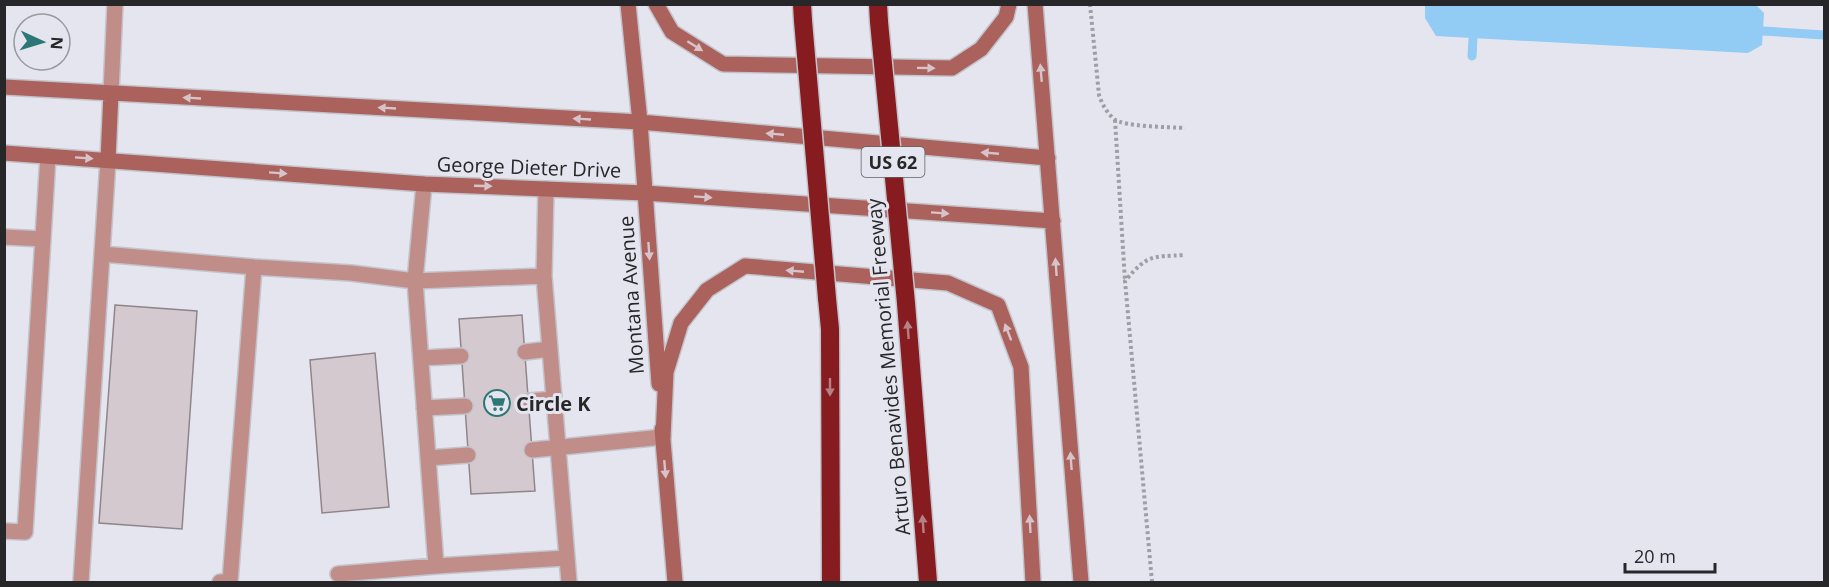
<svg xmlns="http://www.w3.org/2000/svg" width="1829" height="587" font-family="'Open Sans',sans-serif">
<rect width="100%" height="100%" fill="#e5e5ef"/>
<path fill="#92cbf3" d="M1425,5H1756L1764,13L1762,45L1748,53L1436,36L1425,18Z"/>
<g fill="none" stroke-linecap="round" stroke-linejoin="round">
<path stroke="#92cbf3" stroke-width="9" d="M1763,31L1824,35
M1472,56L1473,39"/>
</g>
<path fill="#d4c9ce" stroke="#8f858a" stroke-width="1.5" d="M115,305L197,311L182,529L99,523Z
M522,315L535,491L471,494L459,319Z
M375,353L389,507L322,513L310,360Z"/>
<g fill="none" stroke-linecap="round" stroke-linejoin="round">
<defs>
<path id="lane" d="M111,93L115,4
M424,184L415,281L436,566L566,558
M546,189L544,276L569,582
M4,237L43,239
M102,254L254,267L351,273L415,281L544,276
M525,352L550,349
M421,358L461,356
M529,401L554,399
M424,408L465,406
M532,450L663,437
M428,458L468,455
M4,531L25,532L48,156
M338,574L436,566
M81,582L108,160
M220,582H230L254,267"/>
<path id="secondary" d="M628,4L640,122L659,384
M656,4L672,32L723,64L952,68L981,49L1006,17L1009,4
M1035,4L1081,582
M4,87L640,122L1048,158
M4,153L424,184L645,193L1053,221
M108,160L111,93
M662,429L675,582
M663,437L666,372L681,323L707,290L745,266L948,283L998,305L1021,367L1033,582"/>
<path id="highway" d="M802,4L803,21
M878,4L879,22
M827,298L830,329L831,582
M906,303L928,582"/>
</defs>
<use href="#lane" stroke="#c3c3cc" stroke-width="18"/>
<use href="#secondary" stroke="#c3c3cc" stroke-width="18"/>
<use href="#highway" stroke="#c3c3cc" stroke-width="21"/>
<path stroke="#9e9ea5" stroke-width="4" stroke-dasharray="3 3" stroke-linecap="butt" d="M1090,4L1099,95C1102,104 1107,113 1114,119C1124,127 1170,127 1185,128
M1115,120L1125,281
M1152,582L1125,281C1148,254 1151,257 1185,255"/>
<use href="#lane" stroke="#c18d89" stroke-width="15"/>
<use href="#secondary" stroke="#ab615c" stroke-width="15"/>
<use href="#highway" stroke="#871c20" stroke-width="18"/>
<defs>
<path id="highway-bridge" d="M803,21L827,298
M879,22L906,303"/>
</defs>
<use href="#highway-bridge" stroke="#c3c3cc" stroke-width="21" stroke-linecap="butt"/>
<use href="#highway-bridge" stroke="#871c20" stroke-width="18"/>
</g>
<defs><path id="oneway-solid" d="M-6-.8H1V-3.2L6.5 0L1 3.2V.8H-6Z" transform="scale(1.5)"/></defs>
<g fill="#d6c4ca">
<use href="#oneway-solid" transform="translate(695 46) rotate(32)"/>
<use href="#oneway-solid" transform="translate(926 68) rotate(1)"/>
<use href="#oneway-solid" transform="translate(1041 73) rotate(-95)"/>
<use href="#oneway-solid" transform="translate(192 98) rotate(-177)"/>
<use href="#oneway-solid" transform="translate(387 108) rotate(-177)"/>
<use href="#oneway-solid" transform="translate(582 119) rotate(-177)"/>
<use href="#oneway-solid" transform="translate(775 134) rotate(-175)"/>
<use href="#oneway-solid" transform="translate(990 153) rotate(-175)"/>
<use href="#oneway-solid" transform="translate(84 158) rotate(4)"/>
<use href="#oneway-solid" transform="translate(278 173) rotate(4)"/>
<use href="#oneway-solid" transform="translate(483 186) rotate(2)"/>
<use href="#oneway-solid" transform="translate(703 197) rotate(4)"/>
<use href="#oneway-solid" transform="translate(940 213) rotate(4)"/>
<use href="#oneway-solid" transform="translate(649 251) rotate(86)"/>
<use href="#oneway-solid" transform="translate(1056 267) rotate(-94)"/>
<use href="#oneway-solid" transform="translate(795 271) rotate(-175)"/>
<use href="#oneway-solid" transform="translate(1008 332) rotate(-111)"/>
<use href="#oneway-solid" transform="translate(1071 461) rotate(-94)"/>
<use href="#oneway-solid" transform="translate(665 469) rotate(85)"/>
<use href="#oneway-solid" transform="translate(1030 524) rotate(-93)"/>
</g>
<g fill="#b68088">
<use href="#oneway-solid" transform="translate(908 330) rotate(-94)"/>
<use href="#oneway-solid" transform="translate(830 387) rotate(90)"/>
<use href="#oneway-solid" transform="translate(923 524) rotate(-94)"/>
</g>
<defs>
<symbol id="supermarket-ring" viewBox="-11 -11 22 22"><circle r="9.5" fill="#e5e5ef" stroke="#2e7777" stroke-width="1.5"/><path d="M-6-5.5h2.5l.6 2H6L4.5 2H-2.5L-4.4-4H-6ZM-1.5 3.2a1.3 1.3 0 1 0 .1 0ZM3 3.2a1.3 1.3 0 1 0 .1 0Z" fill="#2e7777"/></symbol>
</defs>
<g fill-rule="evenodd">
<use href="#supermarket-ring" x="482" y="388" width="30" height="30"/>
</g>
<g text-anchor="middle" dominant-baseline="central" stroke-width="6" stroke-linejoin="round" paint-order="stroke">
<rect fill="#e5e5ef" stroke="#606065" stroke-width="1.5" x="861.5" y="147" width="63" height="30" rx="4.5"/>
<g font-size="18" font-weight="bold" fill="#27272a">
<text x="893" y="162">US 62</text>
</g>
<g font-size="20" fill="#27272a" stroke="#e5e5ef">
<text transform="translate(529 167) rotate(2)">George Dieter Drive</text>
<text transform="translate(631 295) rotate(-94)">Montana Avenue</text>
<text transform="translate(888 367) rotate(-95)">Arturo Benavides Memorial Freeway</text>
</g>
<g font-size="20" font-weight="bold" fill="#27272a" stroke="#e5e5ef" text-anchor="start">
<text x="516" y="403">Circle K</text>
</g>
</g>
<rect width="1829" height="587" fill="none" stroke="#27272a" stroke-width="12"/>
<g transform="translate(42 42) rotate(94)"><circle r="28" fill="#e5e5ef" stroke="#9999a0" stroke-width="1.5"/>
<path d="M0-4.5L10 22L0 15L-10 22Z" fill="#2e7777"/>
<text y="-9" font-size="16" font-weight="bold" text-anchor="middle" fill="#27272a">N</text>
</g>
<path d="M1625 563v9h90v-9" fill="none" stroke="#27272a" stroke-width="3"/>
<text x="1634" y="563" font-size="18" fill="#27272a" stroke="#e5e5ef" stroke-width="4.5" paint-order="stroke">20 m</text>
</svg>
